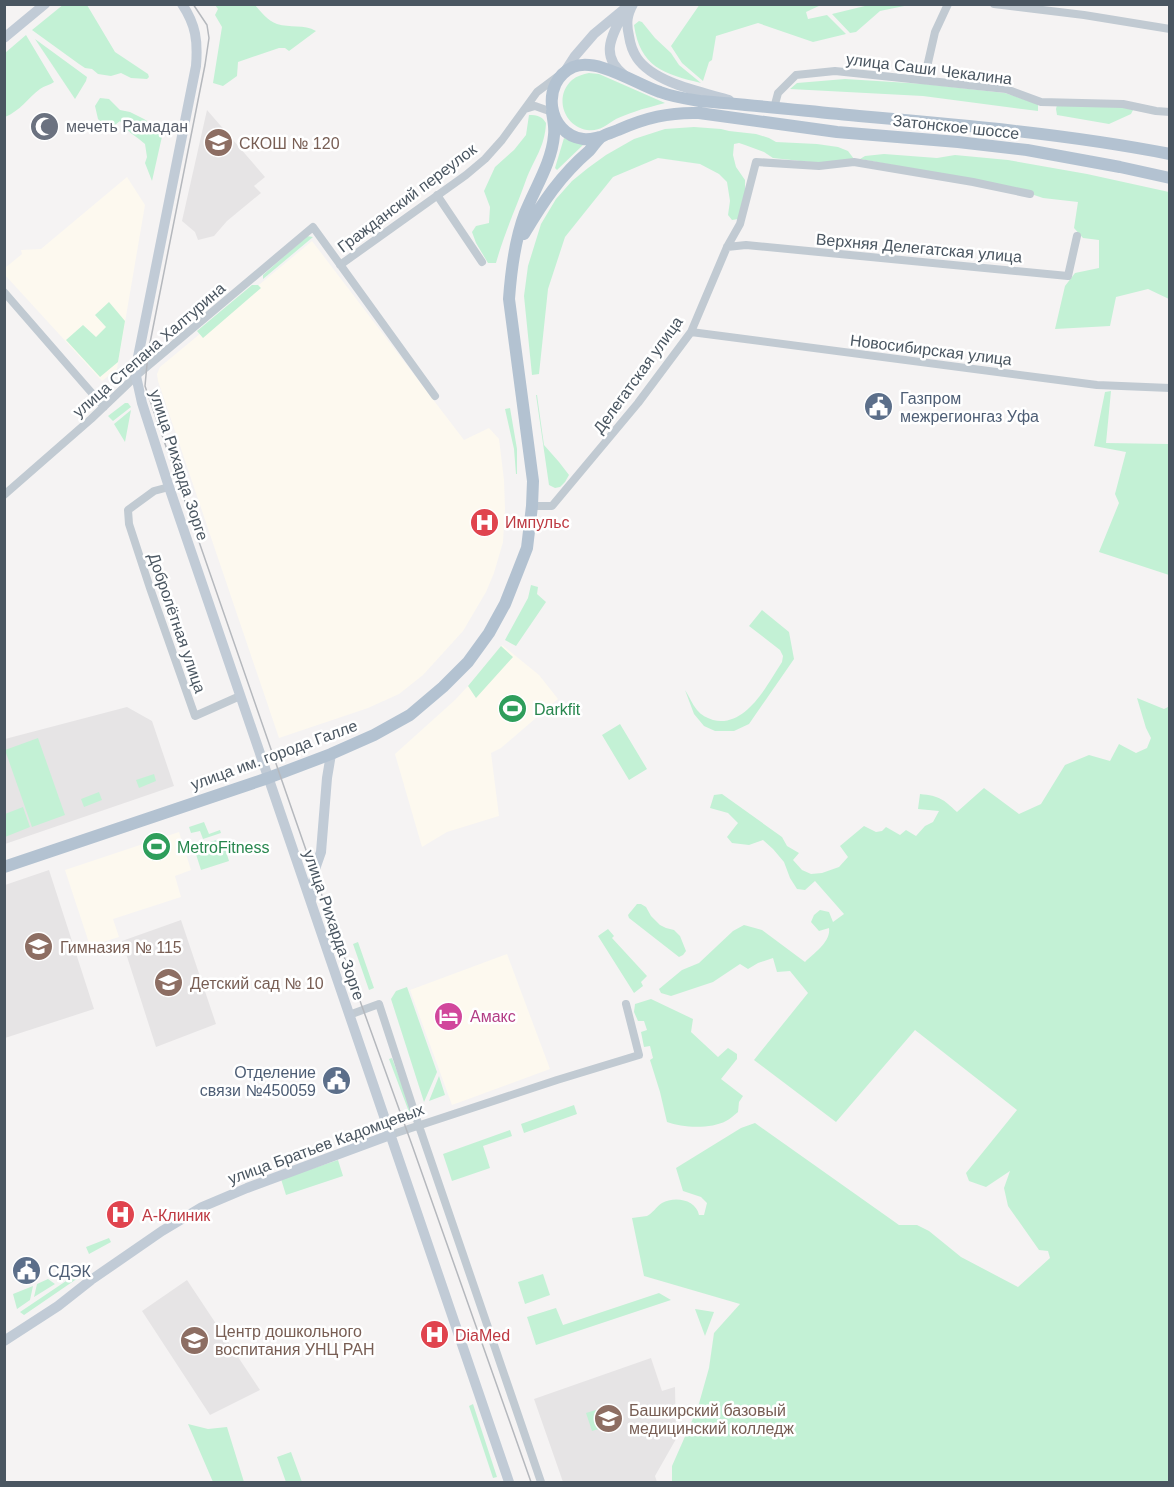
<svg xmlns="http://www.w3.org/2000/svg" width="1174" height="1487" font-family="Helvetica,sans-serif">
<rect width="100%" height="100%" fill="#f5f3f3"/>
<path fill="#fdf9ef" d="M127,177L145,205L117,369L102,381L5,275V268L22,254L21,250L41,249Z
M312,241L464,440L489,428L499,439L504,480L505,509L503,542L494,573L486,592L463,631L423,675L399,694L368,708L279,738L158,381L157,374L160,367Z
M502,645L539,675L558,699L501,748L491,753L499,816L447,832L422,847L395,754L455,700L468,686Z
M179,832L191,870L175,876L181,897L113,919L119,937L90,946L65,870Z
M507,954L550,1069L452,1105L410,990Z"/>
<path fill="#e6e4e5" d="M207,110L265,177L254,186L261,193L227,221L214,236L198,240L195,232L182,221Z
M127,707L152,721L174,786L5,844V739Z
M49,870L94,1009L5,1038V885Z
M181,920L216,1024L156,1047L122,941Z
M187,1280L260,1390L210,1415L142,1311Z
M651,1358L662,1391L675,1387L676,1439L655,1476L657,1482H563L534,1399Z"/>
<path fill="#c3f1d5" d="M64,4L87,5L115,52L148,74L149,77L147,79L131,78L121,73L111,76L98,74L92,69L85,68L79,64L32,30Z
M700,4L821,5L806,12L808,19L827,15L846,34L813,42L758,23L716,36L712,60L709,62L703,81L682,63L671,46Z
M215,5H255C261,12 268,21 277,24C290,28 304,24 316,31L289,51L285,48H279L238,62L237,76L223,86L213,83L222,27L215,15L218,9Z
M869,5H909L880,11L856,32L850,33L832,14Z
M639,21L642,22L655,38L671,53L679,65L701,83C664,74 640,67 634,25Z
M26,35L54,82C50,85 44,86 40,89C28,98 20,111 5,117V53Z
M35,39L87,77L86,81L75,99Z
M589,73L599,74L665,103C655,106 644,108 634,112C628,114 622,116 616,119C606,125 599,132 587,130C563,126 554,96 572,80C577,76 583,74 589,73Z
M845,79L925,84L1005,93L1038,104V111L923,96L790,89L797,83Z
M100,98L109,99L120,110L130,112L144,119L163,132L152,181L145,163L147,157L145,144C135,135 128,133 120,121L111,128L105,127L98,119L95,106Z
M1057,105L1123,107L1133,110L1131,114L1109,124L1057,115L1056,109Z
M529,115C537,115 542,116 546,123C545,147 534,159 526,180C516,208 504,234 496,263H488L476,243L472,232L476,226L489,223L490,207L484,191L495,167L514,150L526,135Z
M694,127L721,129L729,131L756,134L769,138L776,142L817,144L838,147L848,151L854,159L819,163L773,158L764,152L745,145L739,143L734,144L733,155L736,167L745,180V197L738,219L732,220L728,215L730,201L727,182L719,174L700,164L658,158L613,177L565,237L548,289L539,374L532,375L524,296L528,266L541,224L556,199L572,181L588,168L606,155L634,139L665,129Z
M564,138L583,145L557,170L555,168Z
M884,154L937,158L955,155L1008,160L1087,174L1169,192V299L1148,289L1116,297L1110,326L1055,329L1065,286L1075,273L1099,268V240L1083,238L1074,228L1078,202L1043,198L1007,186L860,159L865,156Z
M307,236L313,237L263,279V275Z
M252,285H258L261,288L203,338L197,331Z
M109,302L125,321L118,362L100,377L66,340L83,325L96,337L106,327L95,315Z
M1111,391L1106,443L1169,444V575L1099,552L1119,503L1115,494L1126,452L1094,446L1105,392Z
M536,395H537L544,445L559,462L569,475L565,482L560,487L555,488L549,485Z
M125,403H128L131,407L113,421L108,416Z
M510,408L517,449V474H516L514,449L505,409Z
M131,410L125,442L114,424Z
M531,585L538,587L537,594L546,602L516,646L505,640L528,598Z
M762,610L789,632L794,659L749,724L734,731H715L704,726L694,714L685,690C689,696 692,704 697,710C701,715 707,718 713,720C746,728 767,685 782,662L783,656L780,650L749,626Z
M501,646L513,657L476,698L468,686Z
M1137,698L1164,709L1170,706L1169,1482H672V1466L698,1407L709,1368L714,1333L740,1304L644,1276L632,1218C637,1217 642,1217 647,1216C653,1213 656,1207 662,1203C674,1196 696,1199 699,1215H704L707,1203L701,1197L683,1191L676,1168L741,1128L755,1123L899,1225H917L929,1231L961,1257L1018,1287L1050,1258L1048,1251L1039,1250L1008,1206L1004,1188L1010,1171L986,1187L969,1181L966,1173L1017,1110L915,1030L836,1122L754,1060L808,993L790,971L777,972L773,958L758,963L748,969L740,964L713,982L671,996L661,993L659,989L682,970L699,963L733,931L744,925L762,930L805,962C814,953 831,942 829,928L819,931L811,922L814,915L820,910L829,912L833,922L844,914L815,881L805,890L797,889L790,878L784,862L773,849L763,840L749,845L732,843L727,837L738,823L728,813L710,808L714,795L722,794L782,837L787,846L799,853L793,860L802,870L811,874L822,873L839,867L848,857L840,846L864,826L876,832L882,831L886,827L900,835L906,830L916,836L925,826L933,822L939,811L918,809L920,794C940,796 943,799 957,812L984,788L1019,814L1041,804L1065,765L1089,755L1110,761L1119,744L1136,753L1147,748L1151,738L1146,728Z
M620,724L647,769L629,780L602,735Z
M38,738L65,815L32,827L5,750Z
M154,774L156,781L139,788L136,780Z
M99,792L102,800L84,807L81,799Z
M23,807L30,827L5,837V814Z
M204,822L209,834L220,830L221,833L203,839L200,831L191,833L189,827Z
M216,840L218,847L224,845L229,861L201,870L194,848Z
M637,904H641L646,907L651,916L660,925L666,928L674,930L680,936L686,951L683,955L679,957L629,918L628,915Z
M608,929L614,936L612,938L647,976L641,982L643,986L634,993L598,936Z
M358,942L374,988L369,990L353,944Z
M407,987L437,1072L424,1102L391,999L396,991Z
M651,999L693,1019L691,1032L718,1057L728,1048L737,1054V1059L721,1079L743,1096L739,1102L738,1112C734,1115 730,1119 726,1121C711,1129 683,1128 667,1122L660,1092L650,1060L653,1058L650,1046L644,1047L641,1032L647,1030L644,1021H638L634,1012L635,1004Z
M392,1058L412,1111L409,1112L389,1059Z
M439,1076L445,1095L429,1101Z
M574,1105L577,1114L524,1133L521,1124Z
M367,1126L369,1134L346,1142L343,1141L338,1136Z
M510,1130L512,1136L483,1146L490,1168L452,1181L443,1154Z
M338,1160L343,1176L286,1195L281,1179Z
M109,1238L111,1242L89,1254L86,1247Z
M78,1273V1278L24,1315L20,1312Z
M543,1274L550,1295L525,1304L518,1282Z
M48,1279L55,1284L34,1297L37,1284Z
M33,1286L30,1300L17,1309L13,1294Z
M659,1293L671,1300L536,1345L527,1317L556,1308L563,1325Z
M695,1309L714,1312L705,1336Z
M473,1404L497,1477L493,1478L469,1406Z
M599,1409L602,1419L599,1420L602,1428L592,1431L586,1413Z
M188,1424L208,1429L227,1427L244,1482H213Z
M291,1452L302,1482H286L277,1457Z"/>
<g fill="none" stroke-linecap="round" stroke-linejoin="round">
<path stroke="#c1cad2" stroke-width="8" d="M994,4L1084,15L1170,29
M924,80L935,32L948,4
M774,108L778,93L796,75L835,71L1006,89L1041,102L1123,104L1156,111L1170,112
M525,109L535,106L552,112
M437,195L482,262
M727,247L746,245L1068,276L1077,236
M340,265L466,175L485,159L502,140L537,92L557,77
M4,292L104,407
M691,332L1097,385L1170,388
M169,487L154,491L128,510L129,524L150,588L195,716L240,696
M4,495L91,419L136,376L313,227L435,396
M532,506H552L638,403L691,332L727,247L740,224L756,162L819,166L854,162L973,182L1030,194
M349,1015L379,1004L419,1126L541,1482
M390,1135L557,1080L639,1055L626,1004"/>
<path stroke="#c1cbd6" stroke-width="10" d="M182,4C196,25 198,41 196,66L138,357L136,376L142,403L169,487L509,1482
M633,4C627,15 626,23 629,36C630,43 633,52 637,58C654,83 702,92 729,100
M623,14C611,37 600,56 624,75
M4,38L45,4
M564,73L575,56L594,34L629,5
M311,900L315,869L321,852L327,778L331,754
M4,1341L58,1306L91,1280L162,1231L202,1207L247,1188L390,1135"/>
<path stroke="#b3c2d1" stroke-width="12" d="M601,137C595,138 589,140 583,139C547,134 540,82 573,67C597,57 636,84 660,92C673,97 687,99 700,101C753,105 806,111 859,116C963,125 1067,134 1170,154
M524,234C543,202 560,176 589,151C593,147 596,141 601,137C606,134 613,132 618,130C645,118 669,112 699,113L837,132L958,142L1027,150L1120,167L1170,178
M4,867L268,778L331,754L374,735L410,715L443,687L468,662L489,633L505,604L527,548L532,506L533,481L509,299C511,271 515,239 525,213C535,188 552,162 554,135C555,127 553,119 552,112"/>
<path stroke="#b5b8bd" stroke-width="1.5" d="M193,4L207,25L209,38L205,65L148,353L145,386L315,876L412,1145L531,1482"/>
</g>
<defs>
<symbol id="mosque-disc" viewBox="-11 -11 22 22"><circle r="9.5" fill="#6b7280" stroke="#fff"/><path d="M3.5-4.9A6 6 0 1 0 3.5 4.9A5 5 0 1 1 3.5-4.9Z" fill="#fff"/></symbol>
<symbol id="school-disc" viewBox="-11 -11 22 22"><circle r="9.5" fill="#8d6e63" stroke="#fff"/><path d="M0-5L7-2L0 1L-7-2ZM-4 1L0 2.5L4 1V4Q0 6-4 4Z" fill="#fff"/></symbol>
<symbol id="civic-disc" viewBox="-11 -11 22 22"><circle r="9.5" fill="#5c6f8a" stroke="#fff"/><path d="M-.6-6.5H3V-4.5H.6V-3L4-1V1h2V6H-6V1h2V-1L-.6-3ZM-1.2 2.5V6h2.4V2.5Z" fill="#fff"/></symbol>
<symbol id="hospital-disc" viewBox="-11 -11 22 22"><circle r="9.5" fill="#e0444e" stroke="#fff"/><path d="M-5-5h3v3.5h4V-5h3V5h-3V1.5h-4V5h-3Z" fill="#fff"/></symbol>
<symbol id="stadium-disc" viewBox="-11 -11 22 22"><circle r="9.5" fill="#2e9e5b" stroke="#fff"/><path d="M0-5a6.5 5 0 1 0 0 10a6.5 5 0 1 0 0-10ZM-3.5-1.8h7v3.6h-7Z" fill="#fff"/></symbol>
<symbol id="hotel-disc" viewBox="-11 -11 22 22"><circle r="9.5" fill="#d1479c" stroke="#fff"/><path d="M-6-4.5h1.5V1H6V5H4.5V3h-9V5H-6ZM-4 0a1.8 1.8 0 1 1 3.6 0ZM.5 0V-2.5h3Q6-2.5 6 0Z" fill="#fff"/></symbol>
<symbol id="university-disc" viewBox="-11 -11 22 22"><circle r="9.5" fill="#8d6e63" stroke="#fff"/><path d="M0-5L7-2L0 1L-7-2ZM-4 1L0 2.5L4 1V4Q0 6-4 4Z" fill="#fff"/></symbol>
</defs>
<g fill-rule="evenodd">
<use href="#mosque-disc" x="28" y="110" width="33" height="33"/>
<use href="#school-disc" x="202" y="126" width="33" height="33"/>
<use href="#civic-disc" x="862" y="390" width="33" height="33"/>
<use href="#hospital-disc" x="468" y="506" width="33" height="33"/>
<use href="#stadium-disc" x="496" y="692" width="33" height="33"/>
<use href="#stadium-disc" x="140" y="830" width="33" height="33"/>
<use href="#school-disc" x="22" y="930" width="33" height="33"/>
<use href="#school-disc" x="152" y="966" width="33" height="33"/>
<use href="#hotel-disc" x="432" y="1000" width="33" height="33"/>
<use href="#civic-disc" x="320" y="1064" width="33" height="33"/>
<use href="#hospital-disc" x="104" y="1198" width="33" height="33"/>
<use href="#civic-disc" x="10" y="1254" width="33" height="33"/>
<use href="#hospital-disc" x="418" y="1318" width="33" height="33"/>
<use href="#school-disc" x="178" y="1324" width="33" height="33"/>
<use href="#university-disc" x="592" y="1402" width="33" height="33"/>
</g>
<g text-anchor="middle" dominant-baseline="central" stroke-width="5" stroke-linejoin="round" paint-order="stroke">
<g font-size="16" fill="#4a5661" stroke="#fff">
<text transform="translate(929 69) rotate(7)">улица Саши Чекалина</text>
<text transform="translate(956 127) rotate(6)">Затонское шоссе</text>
<text transform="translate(407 198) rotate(-37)">Гражданский переулок</text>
<text transform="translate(919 248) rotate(5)">Верхняя Делегатская улица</text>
<text transform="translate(149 350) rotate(-41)">улица Степана Халтурина</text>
<text transform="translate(931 350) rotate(7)">Новосибирская улица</text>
<text transform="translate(638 375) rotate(-54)">Делегатская улица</text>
<text transform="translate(179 465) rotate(72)">улица Рихарда Зорге</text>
<text transform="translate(177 623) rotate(71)">Добролётная улица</text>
<text transform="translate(274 755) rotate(-20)">улица им. города Галле</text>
<text transform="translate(334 925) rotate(71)">улица Рихарда Зорге</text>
<text transform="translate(326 1144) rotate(-20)">улица Братьев Кадомцевых</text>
</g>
<g font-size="16" fill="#5b616d" stroke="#fff" text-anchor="start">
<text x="66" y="126">мечеть Рамадан</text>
</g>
<g font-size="16" fill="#785e54" stroke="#fff" text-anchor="start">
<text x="239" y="143">СКОШ № 120</text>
<text x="60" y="947">Гимназия № 115</text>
<text x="190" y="983">Детский сад № 10</text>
<text x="215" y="1331">Центр дошкольного<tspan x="215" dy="18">воспитания УНЦ РАН</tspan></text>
<text x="629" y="1410">Башкирский базовый<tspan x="629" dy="18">медицинский колледж</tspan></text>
</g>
<g font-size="16" fill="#4e5e75" stroke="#fff" text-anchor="start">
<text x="900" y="398">Газпром<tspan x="900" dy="18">межрегионгаз Уфа</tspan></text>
<text x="316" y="1072" text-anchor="end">Отделение<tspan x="316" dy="18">связи №450059</tspan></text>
<text x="48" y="1271">СДЭК</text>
</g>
<g font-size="16" fill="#be3a42" stroke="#fff" text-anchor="start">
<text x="505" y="522">Импульс</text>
<text x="142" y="1215">А-Клиник</text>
<text x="455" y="1335">DiaMed</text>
</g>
<g font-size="16" fill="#27864d" stroke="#fff" text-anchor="start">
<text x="534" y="709">Darkfit</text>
<text x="177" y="847">MetroFitness</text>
</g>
<g font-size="16" fill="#b23c85" stroke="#fff" text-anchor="start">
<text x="470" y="1016">Амакс</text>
</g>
</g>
<rect width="1174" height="1487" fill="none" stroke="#4a5661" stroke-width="12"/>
</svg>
